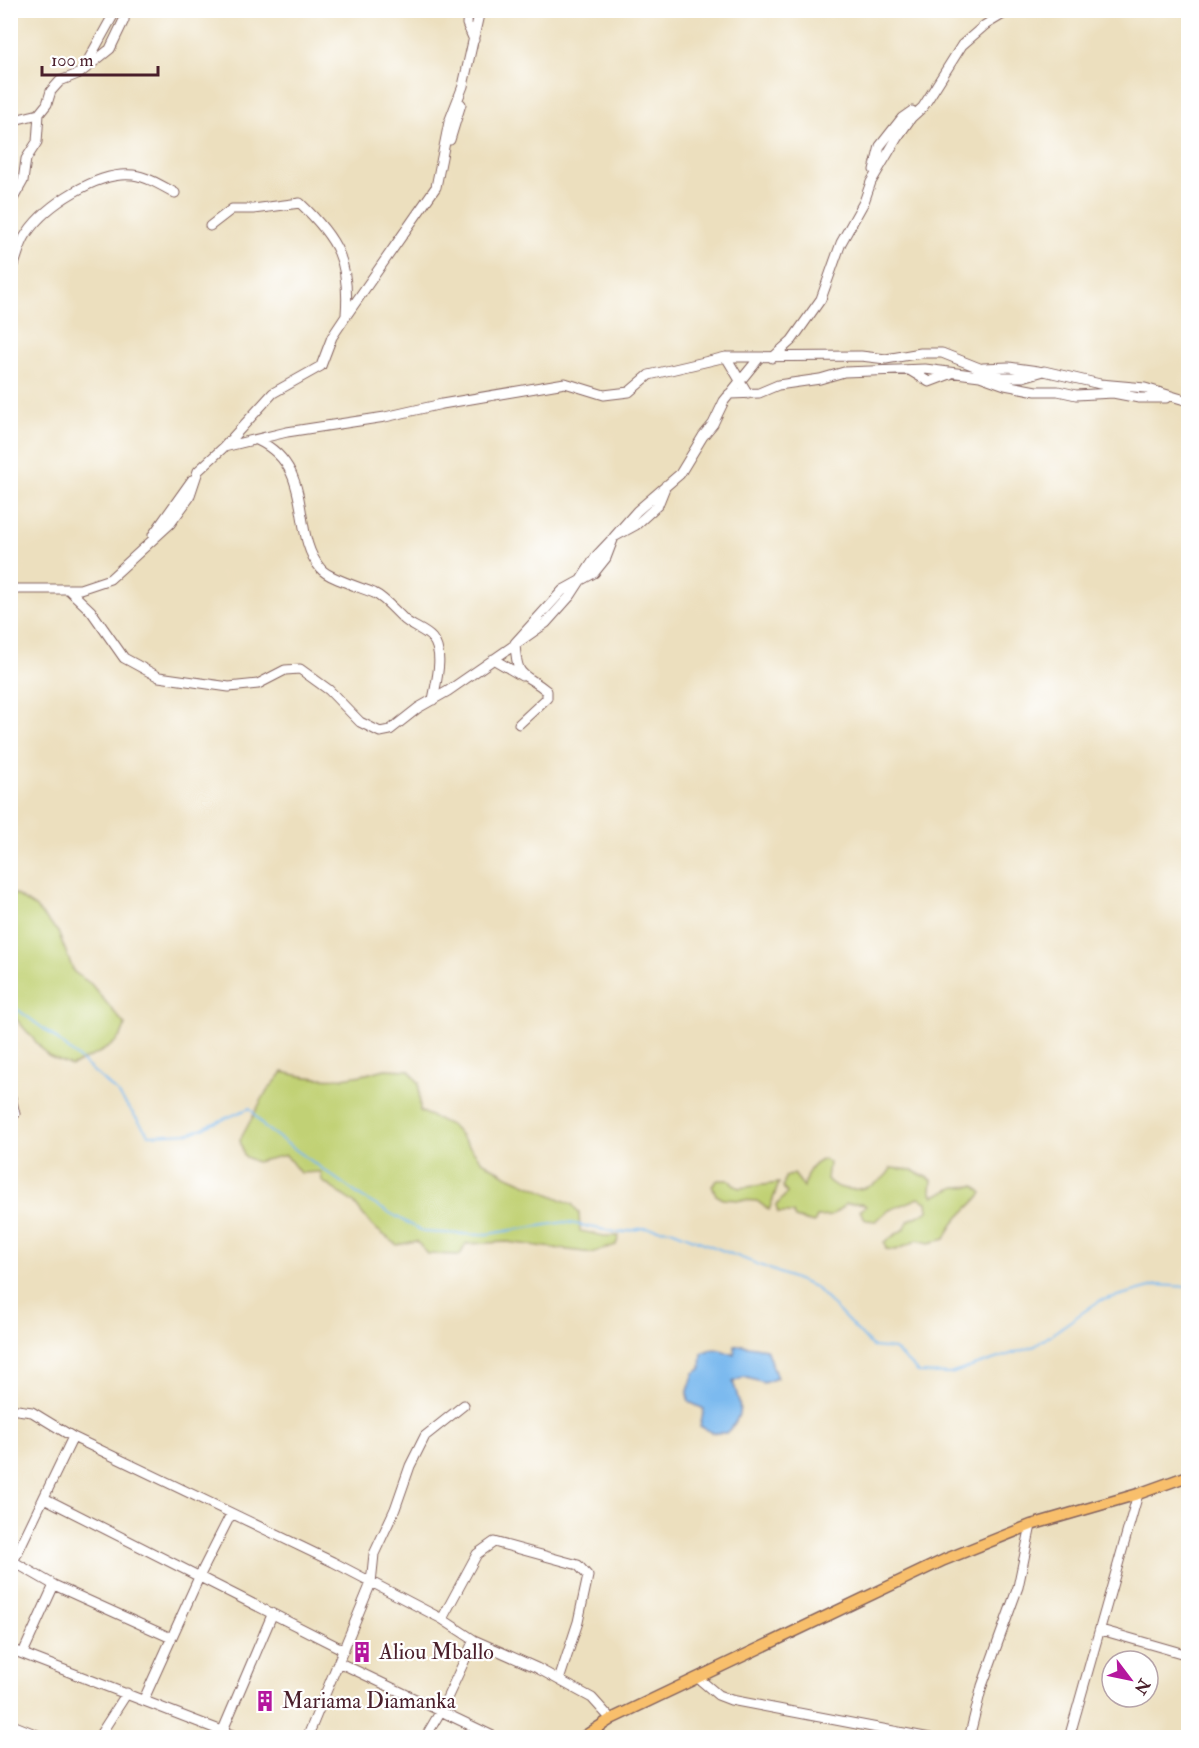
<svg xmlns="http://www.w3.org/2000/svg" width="1199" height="1748" font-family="'IM FELL Double Pica',serif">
<rect width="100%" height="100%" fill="#fff"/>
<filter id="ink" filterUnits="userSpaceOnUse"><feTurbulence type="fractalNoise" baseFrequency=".0167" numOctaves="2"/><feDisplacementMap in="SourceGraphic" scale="12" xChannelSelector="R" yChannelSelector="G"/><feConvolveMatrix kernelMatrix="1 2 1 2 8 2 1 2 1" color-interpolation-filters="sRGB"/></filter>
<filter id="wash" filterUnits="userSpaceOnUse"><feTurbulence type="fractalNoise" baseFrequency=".008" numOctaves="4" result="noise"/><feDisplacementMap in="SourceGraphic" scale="24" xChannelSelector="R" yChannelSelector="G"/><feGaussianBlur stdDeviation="1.35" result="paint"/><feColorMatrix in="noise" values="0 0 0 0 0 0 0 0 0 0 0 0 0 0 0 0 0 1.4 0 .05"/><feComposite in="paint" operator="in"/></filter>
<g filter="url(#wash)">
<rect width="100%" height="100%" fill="#ecdfbe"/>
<path fill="#c1d174" stroke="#867850" stroke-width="1.5" d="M11,894H15L35,907L58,932L74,972L91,984L125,1025C122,1047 90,1056 71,1066L48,1056L11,1013Z
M385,1069L409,1070L419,1083L420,1111L452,1126L482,1161L506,1175L572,1204L579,1213L580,1231L604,1236H619L616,1245L592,1253L507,1242L466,1244L460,1255L428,1254L416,1241L397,1245L372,1226L354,1203L322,1181L321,1172L300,1173L286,1155L256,1162L244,1156L240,1140L265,1094L283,1072C320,1082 349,1080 385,1069Z
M824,1159L829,1163L827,1179C843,1198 881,1189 891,1168L912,1170L932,1180L931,1191L934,1196L956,1187L975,1186L982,1193C969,1210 952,1219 945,1239L929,1243L918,1240L896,1250L886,1249L884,1242L904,1229L909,1220L928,1211L927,1202L919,1198L887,1211L876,1221L866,1220L860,1211L866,1206L862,1203L846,1204L831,1216L817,1217L814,1223L795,1218L793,1213H778L776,1206L787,1193L783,1187L785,1177L794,1174L804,1187C806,1173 811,1164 824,1159Z
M718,1180H728L739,1188L779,1183L769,1210L757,1201L723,1199L716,1195L712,1185Z"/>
<path fill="#7bbaef" stroke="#626c8d" stroke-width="1.5" d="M742,1345L766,1349L777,1378L764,1383L744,1377L733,1382C741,1404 745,1416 726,1433H713L700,1426L704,1409L689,1402L687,1394L694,1373L701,1369L702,1353C714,1346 722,1350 734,1355L735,1346Z"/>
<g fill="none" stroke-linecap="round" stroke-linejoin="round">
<path stroke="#7bbaef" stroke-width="2" d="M10,1004L52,1035L117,1092L149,1135L191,1133L250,1108L264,1127L363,1198L424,1232L481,1235L565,1222L620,1233L643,1228L671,1230L815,1287L873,1347L894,1349L919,1373L950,1374L1035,1346L1099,1301L1158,1285L1188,1287"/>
</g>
</g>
<g filter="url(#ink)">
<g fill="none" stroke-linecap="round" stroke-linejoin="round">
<defs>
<path id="minor" d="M468,10L467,24L474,40
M85,66L116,10
M10,121L39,114
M450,140L461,104
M874,170L880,146L902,118L912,111
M10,204L23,181L26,159L37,142L39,114L47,104L51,91L60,81L80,73L110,49L124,20L125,10
M210,226L232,209H253L300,203C338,239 350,262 346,315
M10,276C16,262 19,244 27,233C46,205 98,171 133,175C148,177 162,186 175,193
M726,357L748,394
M772,358L792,340L821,299L841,243L864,202L871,182L897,138L911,118L923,107L962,45L985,25L1010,10
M983,368L1009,367L1038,371
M909,370L929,382L950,374
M729,394L759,393L778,385L820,379L844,372L925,369L980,376L1005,385L1036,391H1058L1076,395L1113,393L1139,398H1166
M257,440C317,468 289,532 321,569C328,578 362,588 374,593C385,598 396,612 405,620C413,627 425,630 432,638C445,653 436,682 433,700
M224,447L273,393L321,366L332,337L346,316L436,187L449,122L463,86L480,10
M153,535L192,480
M10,589H80L110,579L170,524L189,498L198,471L224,447L287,432L385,417L442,404L565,383L604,395L629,392L649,375L726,357L861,356L886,359L921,353H942L1002,377H1023L1044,371L1100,384L1145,388L1188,401
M68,589L91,611L124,658L159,677L229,687L258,684L285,670L300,669L329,690L360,722L380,732L390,730L418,708L448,691L546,623L571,595L597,555L614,537L636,525L658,505L666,485
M493,659L522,676
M519,724L547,698V691C523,671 517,681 515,643L563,590L594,573L606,558L614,537L637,511L680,474L703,436L713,424L724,401L759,358
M10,1093L15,1114L10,1117
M10,1409L32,1412L73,1437L333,1562L442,1619L474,1640L537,1668L592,1698L611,1719
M44,1498L344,1650
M14,1562L54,1585L171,1638
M10,1568L73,1437
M442,1619L477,1554L494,1542L578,1565L588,1576L578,1622L559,1680
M1101,1630L1188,1655
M10,1649L240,1738
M23,1653L54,1585
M338,1662L497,1738
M698,1678L718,1695L731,1700L930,1738
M144,1699L200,1575L231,1514
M10,1724L45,1738
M223,1730L272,1615
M98,1738L127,1693
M307,1738L371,1583L374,1554L395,1509L410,1466L425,1436L464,1405
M425,1738L442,1709L474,1640
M969,1738L982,1686L1018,1587L1031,1525
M1069,1738L1138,1494"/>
<path id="major" d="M582,1738L611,1719L944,1560L1031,1525L1138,1494L1188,1476"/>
</defs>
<use href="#minor" stroke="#83625e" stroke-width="11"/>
<use href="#major" stroke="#83625e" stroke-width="13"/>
<use href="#minor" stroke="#fff" stroke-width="9"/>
<use href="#major" stroke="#f8bf6c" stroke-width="10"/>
</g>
</g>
<defs>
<symbol id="building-bare" viewBox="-9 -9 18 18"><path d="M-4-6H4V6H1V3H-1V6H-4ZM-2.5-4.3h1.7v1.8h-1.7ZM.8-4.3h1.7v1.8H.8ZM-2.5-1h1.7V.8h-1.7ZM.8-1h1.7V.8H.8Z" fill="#b5179e" stroke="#fff" stroke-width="2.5" paint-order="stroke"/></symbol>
</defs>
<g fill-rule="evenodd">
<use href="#building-bare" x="347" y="1637" width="30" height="30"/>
<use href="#building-bare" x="250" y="1686" width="30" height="30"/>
</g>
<g text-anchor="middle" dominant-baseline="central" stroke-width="4.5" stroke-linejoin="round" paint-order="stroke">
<g font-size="22" fill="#4a1f2b" stroke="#fff" text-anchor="start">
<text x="379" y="1652">Aliou Mballo</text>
<text x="282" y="1701">Mariama Diamanka</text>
</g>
</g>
<rect width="1199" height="1748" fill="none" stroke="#fff" stroke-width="36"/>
<g transform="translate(1130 1679) rotate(122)"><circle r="28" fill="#ffffff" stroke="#b7a5aa" stroke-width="1.5"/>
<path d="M0-4.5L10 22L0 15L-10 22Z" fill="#b5179e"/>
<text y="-9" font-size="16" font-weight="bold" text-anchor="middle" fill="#4a1f2b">N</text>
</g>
<path d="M42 66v9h116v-9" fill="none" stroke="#4a1f2b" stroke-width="3"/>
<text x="51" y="66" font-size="18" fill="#4a1f2b" stroke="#ffffff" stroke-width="4.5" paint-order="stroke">100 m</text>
</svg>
